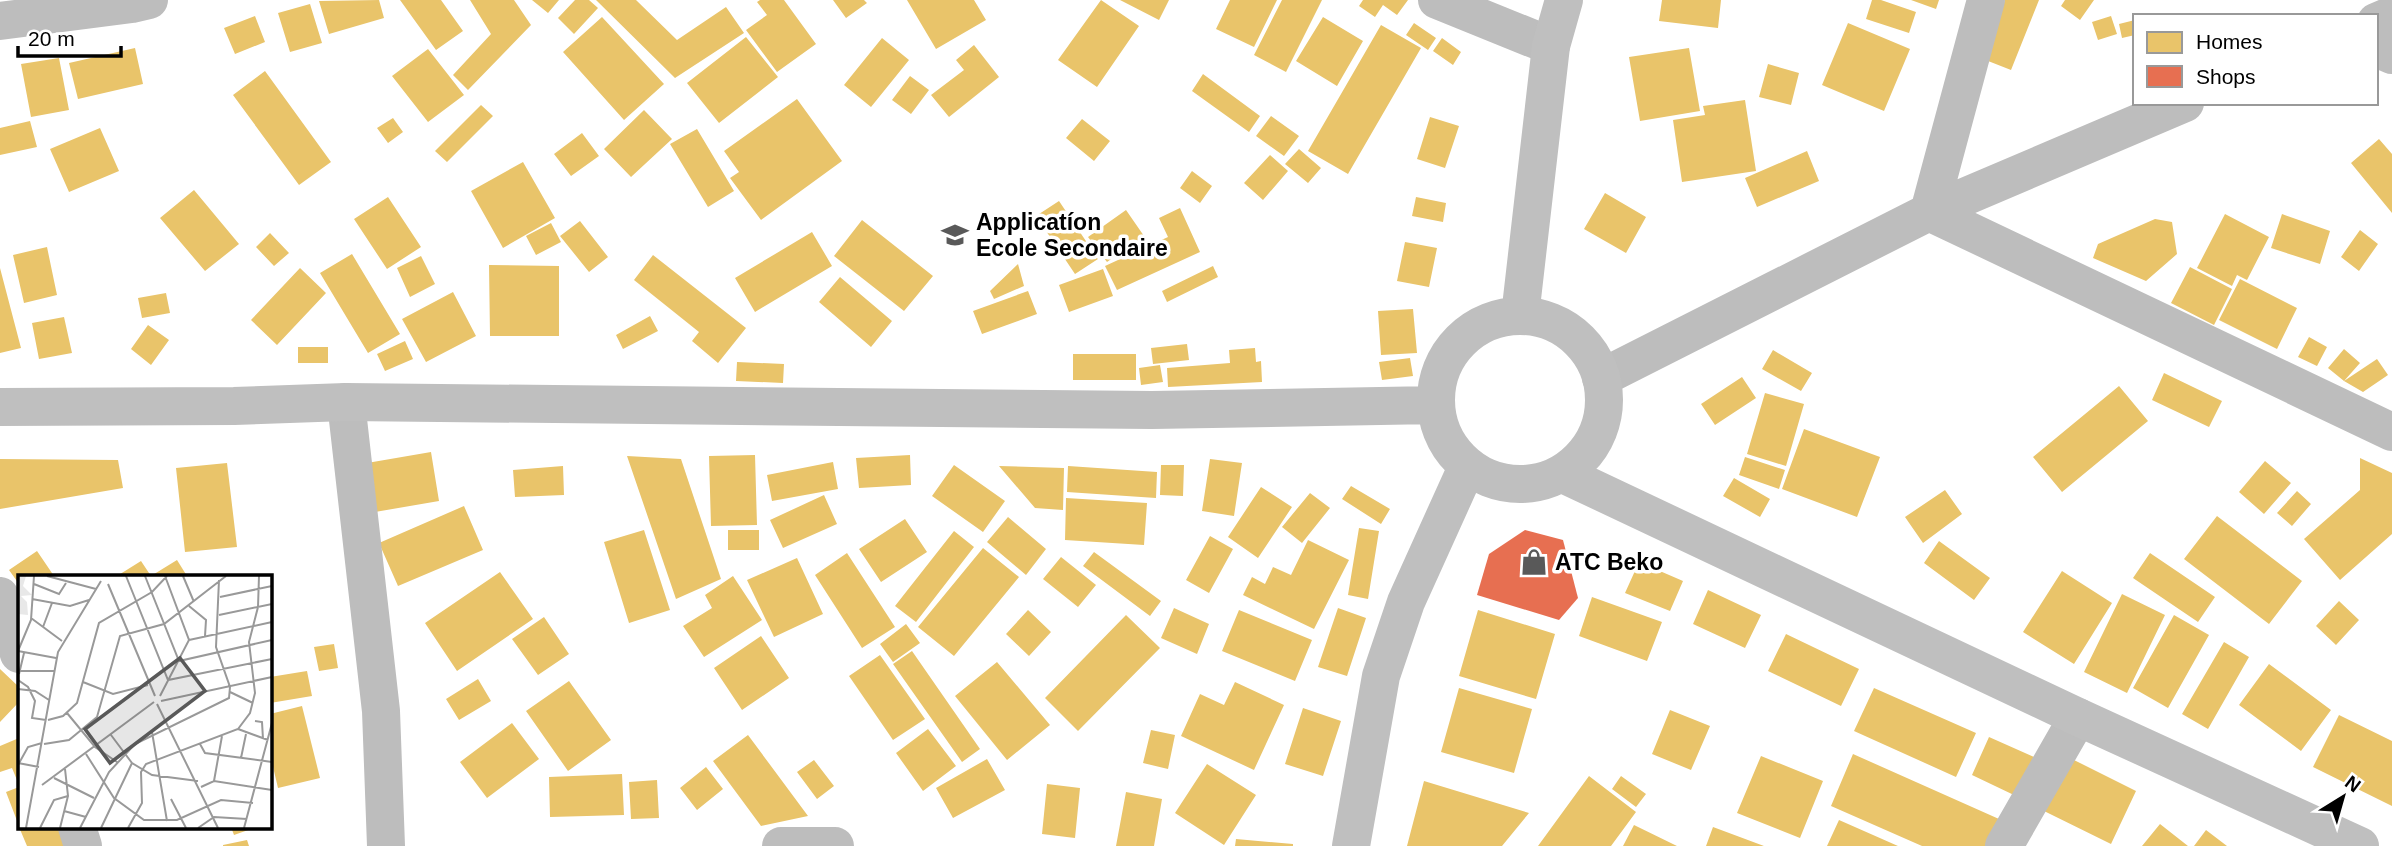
<svg xmlns="http://www.w3.org/2000/svg" width="2392" height="846" font-family="Helvetica,sans-serif">
<rect width="100%" height="100%" fill="#fff"/>
<path fill="#e9c46a" d="M379,0L384,18L329,34L319,1Z
M400,0H441L463,31L436,50Z
M470,0H514L531,25L468,90L453,75L491,34Z
M532,0H559L548,13Z
M575,0H589L598,8L574,34L558,18Z
M596,0H636L677,40L726,7L744,33L675,78Z
M760,0H784L816,44L777,72L746,30L767,15L757,2Z
M833,0H864L867,3L846,18Z
M907,0H974L986,20L936,49Z
M1101,0L1139,26L1097,87L1058,60Z
M1120,0H1169L1159,20Z
M1230,0H1277L1254,47L1216,29Z
M1282,0H1322L1286,72L1254,55Z
M1363,0H1408L1397,15L1383,5L1375,17L1359,6Z
M1662,0H1721L1718,28L1659,21Z
M1872,0H1881L1916,12L1909,33L1866,19Z
M1911,0H1939L1936,9Z
M2005,0H2039L2011,70L1983,59Z
M2065,0H2094L2080,20L2061,6Z
M310,4L322,43L290,52L278,13Z
M255,16L265,42L235,54L224,28Z
M2111,16L2117,34L2098,40L2092,22Z
M602,17L664,84L624,120L563,52Z
M1323,17L1363,41L1337,86L1296,61Z
M2135,20V35L2122,38L2119,24Z
M1414,23L1436,38L1428,50L1406,35Z
M1848,23L1910,49L1884,111L1822,85Z
M1381,25L1421,48L1348,174L1308,151Z
M746,37L778,77L719,123L687,83Z
M882,38L909,60L871,107L844,85Z
M1442,38L1461,52L1453,65L1433,51Z
M974,45L999,77L949,117L931,95L964,70L956,60Z
M135,48L143,84L78,99L69,63Z
M1689,48L1700,111L1640,121L1629,57Z
M428,49L464,95L428,122L392,76Z
M59,58L69,110L31,117L21,64Z
M1768,64L1799,73L1791,105L1759,97Z
M265,71L331,162L299,185L233,95Z
M1203,74L1260,116L1249,132L1192,91Z
M910,76L929,90L911,114L892,100Z
M797,99L842,161L761,220L730,178L739,172L724,151Z
M1745,100L1756,171L1682,182L1673,120L1705,115L1703,106Z
M481,105L493,116L447,162L435,151Z
M644,110L672,139L631,177L604,149Z
M1271,116L1299,136L1284,156L1256,136Z
M1430,117L1459,126L1445,168L1417,159Z
M393,118L403,132L388,143L377,128Z
M1082,119L1110,141L1094,161L1066,138Z
M30,121L37,147L0,155V128Z
M100,128L119,171L69,192L50,149Z
M697,129L734,191L708,207L670,144Z
M582,133L599,156L571,176L554,154Z
M2379,139L2392,154V213L2351,163Z
M1299,149L1321,168L1308,183L1285,164Z
M1807,151L1819,181L1757,207L1745,178Z
M1270,155L1288,171L1263,200L1244,183Z
M523,162L555,218L503,248L471,191Z
M1192,171L1212,186L1200,203L1180,188Z
M194,190L239,244L205,271L160,218Z
M1605,193L1646,217L1626,253L1584,229Z
M388,197L421,247L387,269L354,219Z
M1416,197L1446,203L1443,222L1412,216Z
M1059,201L1098,259L1075,274L1036,216Z
M1180,208L1200,252L1117,290L1105,266L1168,237L1159,218Z
M1126,210L1144,236L1107,262L1088,237Z
M2225,214L2269,237L2247,280L2237,275L2232,286L2197,268Z
M2282,214L2330,231L2320,264L2271,248Z
M2155,219L2172,222L2177,254L2146,281L2093,258L2098,244Z
M862,220L933,276L904,311L834,256Z
M580,221L608,257L589,272L560,236Z
M551,223L561,242L536,255L526,236Z
M2360,230L2378,244L2359,271L2341,257Z
M812,232L832,266L755,312L735,278Z
M270,233L289,253L274,266L256,247Z
M1405,242L1437,248L1429,287L1397,281Z
M47,247L57,295L24,303L13,255Z
M352,254L400,334L368,353L320,273Z
M653,255L746,328L718,363L692,341L699,332L634,280Z
M421,256L435,284L410,297L397,268Z
M1018,264L1024,286L994,299L990,291Z
M489,265L559,266V336H490Z
M1213,266L1218,277L1167,302L1162,291Z
M2190,267L2232,289L2214,325L2171,303Z
M0,268L21,348L0,353Z
M300,268L326,293L277,345L251,320Z
M1103,269L1113,296L1069,312L1059,285Z
M840,277L892,321L871,347L819,302Z
M2240,279L2297,308L2277,349L2219,320Z
M1028,291L1037,314L982,334L973,311Z
M453,292L476,336L426,362L402,319Z
M166,293L170,313L142,318L138,298Z
M1413,309L1417,353L1381,355L1378,311Z
M650,316L658,331L623,349L616,335Z
M64,317L72,353L39,359L32,323Z
M148,325L169,340L151,365L131,349Z
M2309,337L2327,347L2317,366L2298,357Z
M405,341L413,359L385,371L377,354Z
M1187,344L1189,360L1153,364L1151,348Z
M298,347H328V363H298Z
M1255,348L1256,362L1261,361L1262,382L1168,387L1167,368L1230,363L1229,350Z
M2344,349L2360,363L2344,381L2328,368Z
M1773,350L1812,373L1801,391L1762,369Z
M1073,354H1136V380H1073Z
M1410,358L1413,376L1382,380L1379,362Z
M2377,359L2388,375L2363,392L2344,381Z
M737,362L784,364L783,383L736,381Z
M1160,365L1163,382L1141,385L1139,368Z
M2164,373L2222,401L2209,427L2152,400Z
M1742,377L1756,398L1715,425L1701,404Z
M2119,386L2148,421L2062,492L2033,457Z
M1765,393L1804,404L1786,466L1747,454Z
M1804,429L1880,457L1857,517L1782,489Z
M431,452L439,501L375,512L367,463Z
M755,455L757,525L711,526L709,456Z
M910,455L911,485L859,488L856,458Z
M627,456L681,459L721,579L676,599Z
M1745,457L1785,470L1779,489L1739,475Z
M2360,458L2392,473V534L2340,580L2304,539L2360,490Z
M0,459L118,460L123,488L0,509Z
M1210,459L1242,463L1234,516L1202,511Z
M2265,461L2291,483L2264,514L2239,492Z
M833,462L838,489L772,501L767,475Z
M227,463L237,547L185,552L176,468Z
M954,465L1005,501L983,532L932,496Z
M1161,465H1184L1183,496L1160,495Z
M563,466L564,495L515,497L513,470Z
M999,466L1064,468L1063,510L1035,508Z
M1068,466L1157,472L1156,498L1067,492Z
M1734,478L1770,499L1760,517L1723,496Z
M1351,486L1390,509L1381,524L1342,499Z
M1261,487L1292,507L1258,558L1228,537Z
M1945,490L1962,514L1923,543L1905,517Z
M2297,491L2311,504L2292,526L2277,513Z
M1310,493L1330,508L1302,543L1282,527Z
M824,495L837,524L783,548L770,520Z
M1066,498L1147,503L1144,545L1065,540Z
M464,506L483,550L398,586L379,543Z
M2217,516L2302,581L2269,624L2184,559Z
M1008,517L1046,549L1026,575L987,542Z
M905,519L927,552L881,582L859,549Z
M1359,528L1379,531L1368,599L1348,595Z
M644,530L670,610L629,623L604,542Z
M728,530H759V550H728Z
M954,531L974,547L916,622L895,606Z
M1210,536L1233,549L1209,593L1186,580Z
M1308,540L1349,560L1314,629L1243,595L1252,577L1265,584L1273,567L1291,575Z
M1939,541L1990,578L1974,600L1924,563Z
M983,548L1019,577L954,656L918,627Z
M37,551L54,576H19V584L9,570Z
M1094,552L1161,601L1150,616L1083,566Z
M847,553L895,627L862,648L815,575Z
M2150,553L2215,597L2198,622L2133,578Z
M1061,557L1096,585L1078,607L1043,579Z
M797,558L823,614L774,637L747,580Z
M177,560L187,576H151Z
M141,561L151,576H117Z
M1639,562L1683,581L1670,611L1625,593Z
M2062,571L2112,603L2074,664L2023,632Z
M500,572L533,619L457,671L425,623Z
M733,576L762,620L704,657L683,626L712,608L705,595Z
M1708,590L1761,615L1745,648L1693,624Z
M2122,594L2165,615L2127,693L2084,672Z
M1592,597L1662,622L1647,661L1579,636Z
M2339,601L2359,620L2336,645L2316,626Z
M1174,608L1209,624L1197,654L1161,638Z
M1338,608L1366,618L1347,676L1318,667Z
M1028,610L1051,632L1029,656L1006,634Z
M1239,610L1312,640L1295,681L1222,651Z
M1478,610L1555,634L1536,699L1459,676Z
M1126,615L1160,648L1078,731L1045,698Z
M2174,615L2209,635L2168,708L2133,688Z
M544,617L569,654L538,675L512,639Z
M906,624L920,643L893,662L880,644Z
M1786,634L1859,669L1841,706L1768,671Z
M761,636L789,678L742,710L714,668Z
M2224,642L2249,657L2208,729L2182,714Z
M334,644L338,668L319,671L314,647Z
M912,651L980,749L962,762L893,664Z
M880,655L925,719L893,740L849,676Z
M997,662L1050,725L1007,760L955,696Z
M2269,664L2331,710L2301,751L2239,705Z
M0,669L19,687V702L0,722Z
M307,671L312,696L270,703V677Z
M478,679L491,701L459,720L446,699Z
M569,681L611,740L568,771L526,711Z
M1235,682L1284,705L1254,770L1181,736L1200,694L1224,705Z
M1459,688L1532,709L1514,773L1441,752Z
M1874,688L1976,733L1956,777L1854,731Z
M302,706L320,778L278,788L270,754V714Z
M1303,708L1341,721L1323,776L1285,764Z
M1670,710L1710,726L1691,770L1652,754Z
M2339,715L2392,741V806L2313,767Z
M512,723L539,759L487,798L460,762Z
M928,729L956,766L923,791L896,753Z
M1151,730L1175,735L1168,769L1143,763Z
M748,735L808,816L761,826L713,761Z
M1989,737L2034,757L2016,796L1972,775Z
M19,738V785L12,768L0,772V746Z
M1853,754L1999,819L1987,846H1922L1831,806Z
M1761,756L1823,781L1800,838L1737,813Z
M2070,758L2136,791L2111,844L2044,811Z
M987,759L1005,790L953,818L936,788Z
M814,760L834,786L817,799L797,772Z
M1207,764L1256,795L1224,845L1175,813Z
M706,767L723,789L697,810L680,788Z
M622,774L624,815L550,817L549,777Z
M1589,776L1636,812L1611,846H1538Z
M1621,776L1646,794L1636,807L1612,789Z
M657,780L659,818L631,819L629,782Z
M1424,781L1529,813L1502,846H1407Z
M1047,784L1080,788L1075,838L1042,834Z
M19,787V826L6,792Z
M1126,792L1162,799L1154,846H1116Z
M1839,820L1898,846H1827Z
M2160,824L2188,846H2142Z
M1634,825L1677,846H1623Z
M19,827H69L63,846H27Z
M231,827H257L234,835Z
M1713,827L1764,846H1706Z
M2206,830L2227,846H2194Z
M1236,839L1293,844V846H1235Z
M247,840L249,846H223V845Z"/>
<path fill="#e76f51" d="M1525,530L1563,540L1578,598L1559,620L1477,595L1489,554Z"/>
<g fill="none" stroke-linecap="round" stroke-linejoin="round">
<path stroke="#bdbdbd" stroke-width="38" d="M1437,0L1551,46
M1986,0L1929,212L2392,432
M0,21L132,4L149,0
M2376,22L2392,15
M2376,48L2392,55
M1601,378L1929,212L2185,103
M346,402L381,711L386,846
M0,596L19,654
M77,827L83,846
M781,846H835
M2004,846L2078,717"/>
<path stroke="#bfbfbf" stroke-width="38" d="M1436 400a84 84 0 1 1 168 0a84 84 0 1 1-168 0Z
M1520,316L1551,46L1564,0
M0,407L234,406L346,402L1152,410L1435,405
M1563,474L2078,717L2360,846
M1351,846L1381,676L1406,602L1467,467"/>
</g>
<defs>
<symbol id="school-bare" viewBox="-9 -9 18 18"><path d="M0-5L7-2L0 1L-7-2ZM-4 1L0 2.5L4 1V4Q0 6-4 4Z" fill="#595959" stroke="#fff" stroke-width="2.5" paint-order="stroke"/></symbol>
<symbol id="shop-bare" viewBox="-9 -9 18 18"><path d="M-5-2.5h2.3a2.7 3.5 0 0 1 5.4 0H5L5.5 6h-11ZM-1.5-2.5h3a1.5 2.3 0 0 0-3 0Z" fill="#595959" stroke="#fff" stroke-width="2.5" paint-order="stroke"/></symbol>
</defs>
<g fill-rule="evenodd">
<use href="#school-bare" x="936" y="216" width="38" height="38"/>
<use href="#shop-bare" x="1515" y="543" width="38" height="38"/>
</g>
<g text-anchor="middle" dominant-baseline="central" stroke-width="7" stroke-linejoin="round" paint-order="stroke">
<g font-size="23" font-weight="bold" fill="#000" stroke="#fff" text-anchor="start">
<text x="976" y="222">Applicatíon<tspan x="976" dy="26">Ecole Secondaire</tspan></text>
<text x="1555" y="562">ATC Beko</text>
</g>
</g>
<g transform="translate(18 575)">
<rect width="254" height="254" fill="#fff"/>
<path d="M0,1H8L5,11L14,20L3,21L9,27L10,40L0,39Z" fill="#e8e8e8"/>
<path fill="none" stroke="#999" stroke-width="2" d="M29,1L78,14M108,1L150,105L254,84M127,1L161,86L254,65M165,1L176,27M16,9L41,19L48,8M90,9L137,121M202,22L254,11M14,24L52,31L71,25M171,31L188,45L187,61M201,40L254,29M13,43L44,66M25,52L34,28M171,65L254,47M0,76L13,45L16,1M0,76L38,83M1,96H36M1,99L6,78M0,105L10,112L17,126L14,143L28,145M65,107L95,119L130,110M0,114L17,116L31,125M212,117L235,128M142,121L171,65L147,1M143,126L254,102M139,129L200,253M49,138L77,172L99,187M30,145L45,141L59,128L81,48L134,17L149,1M237,146L244,147L245,164M220,154L250,165M134,157L149,246M93,160L114,188L134,200L180,206M26,169L51,165L79,142L102,61L146,49L208,1M182,169L187,178L254,187M68,179L96,223L126,245H159L203,225L235,228M223,183L228,159M0,188L21,192M0,190L10,172L24,168M36,203L76,223M196,206L204,161M24,210L136,127M183,212L196,206L254,215M153,224L168,253M46,236L68,242M8,253L40,77L83,6M22,253L36,225L50,221M42,253L50,221L47,194M62,253L91,197L117,169L211,123L212,112L198,72L201,5M83,253L114,188M110,253L124,228L123,197L128,189L220,154L232,138L237,118L231,67L240,32L241,1M180,253L196,242L229,244M226,253L254,148"/>
<path fill="#595959" fill-opacity="0.15" stroke="#595959" stroke-width="3.5" d="M162,83L187,116L92,188L67,154Z"/>
<rect width="254" height="254" fill="none" stroke="#000" stroke-width="3.5"/>
</g>
<rect x="2133" y="14" width="245" height="91" fill="#ffffff" stroke="#999999" stroke-width="2"/>
<rect x="2147" y="32" width="35" height="21" fill="#e9c46a" stroke="#999999" stroke-width="2"/>
<text x="2196" y="49" font-size="21" fill="#000000">Homes</text>
<rect x="2147" y="66" width="35" height="21" fill="#e76f51" stroke="#999999" stroke-width="2"/>
<text x="2196" y="84" font-size="21" fill="#000000">Shops</text>
<g transform="translate(2343 797) rotate(37)" stroke="#ffffff" stroke-width="5" paint-order="stroke">
<path d="M0-5L12 26L0 18L-12 26Z" fill="#000000"/>
<text y="-10" font-size="19" font-weight="bold" text-anchor="middle" fill="#000000">N</text>
</g>
<path d="M18 46v10h103v-10" fill="none" stroke="#000000" stroke-width="3.5"/>
<text x="28" y="46" font-size="21" fill="#000000" stroke="#ffffff" stroke-width="5" paint-order="stroke">20 m</text>
</svg>
